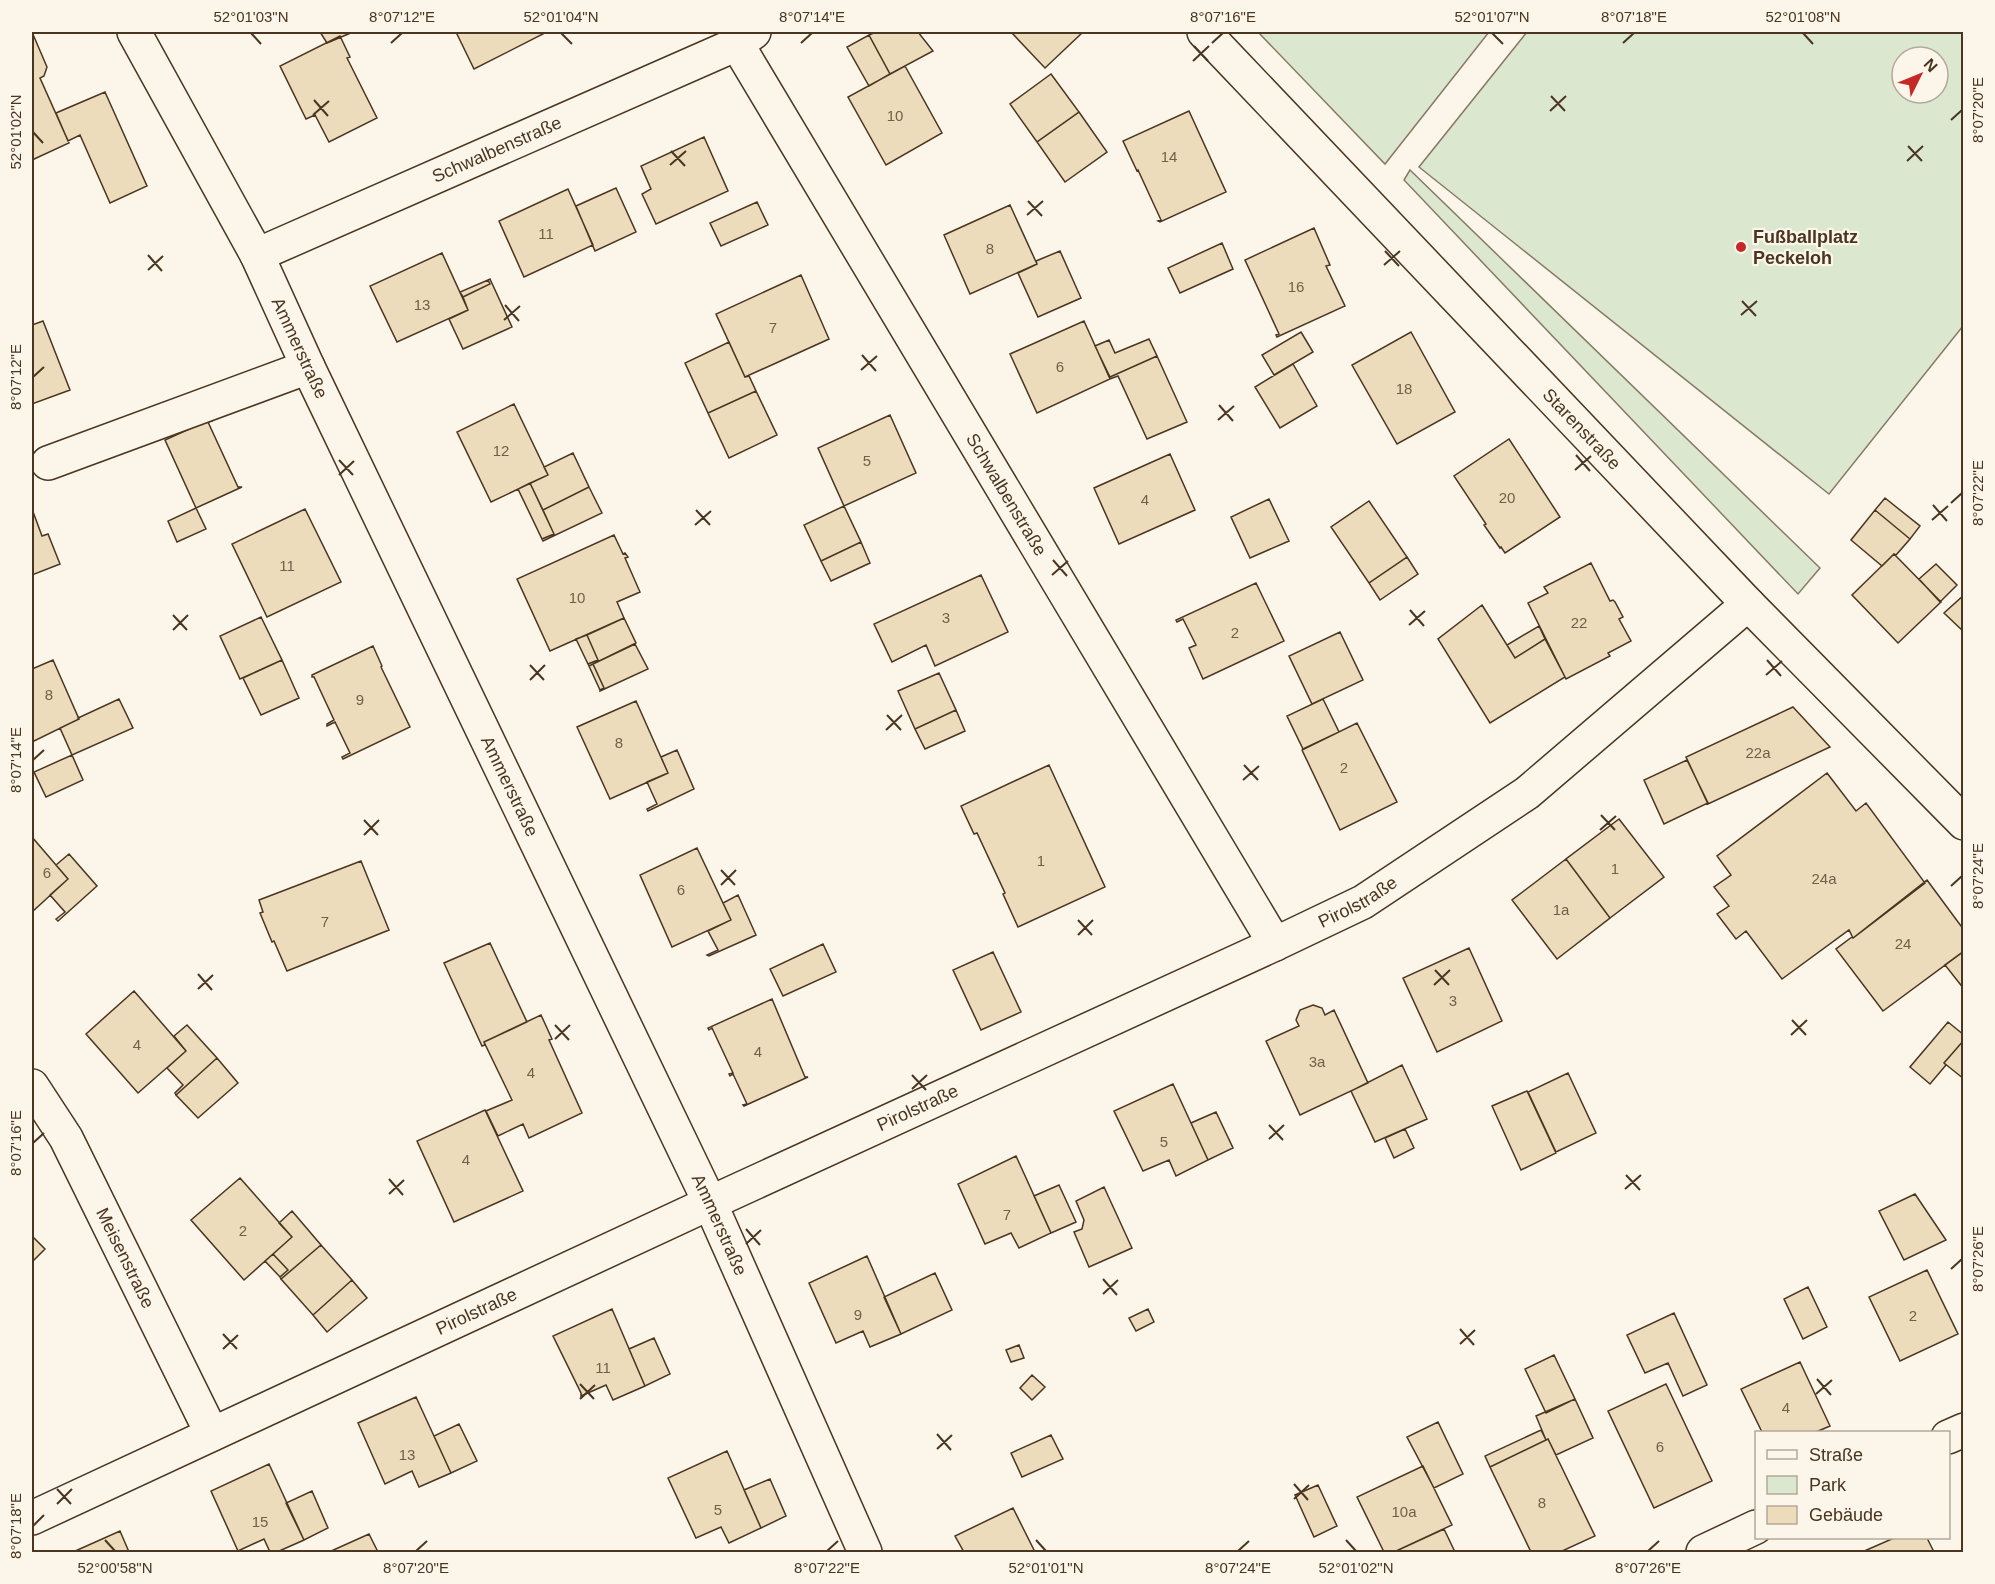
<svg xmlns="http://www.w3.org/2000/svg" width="1995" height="1584" font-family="Arial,sans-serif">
<rect width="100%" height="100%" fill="#fbf6e9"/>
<path fill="#dce7d0" stroke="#887966" stroke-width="1.5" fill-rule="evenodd" d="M1258,32H1489L1385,164Z
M1527,32H1963V326L1829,494L1419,167ZM1902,57H1938V93H1902Z
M1410,170L1820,568L1798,594L1404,180Z"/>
<path fill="#ecdcbc" stroke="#4a3520" stroke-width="1.5" d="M32,32L47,67L44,76L40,78L69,143L32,160Z
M320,32H353L327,43Z
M456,32H542L543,34L474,69Z
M876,32H918L933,51L890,74L869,35Z
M1011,32H1083L1045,68Z
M869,35L890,74L869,86L847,47Z
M340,36L350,57L347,58L377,118L329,142L315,115L306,119L280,66Z
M905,66L942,133L886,165L848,97Z
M1051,74L1079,112L1037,142L1010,104Z
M105,92L147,186L110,203L80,135L68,141L56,113Z
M1189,111L1226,192L1160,222L1158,221L1161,220L1138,170L1137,171L1123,141Z
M1079,112L1107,152L1065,182L1037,142Z
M704,137L728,191L656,224L642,194L651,189L641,166Z
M616,188L636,232L595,251L576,206Z
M568,189L593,245L524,277L499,221Z
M757,202L768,225L721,246L710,223Z
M1010,205L1037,264L970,294L944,235Z
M1314,228L1330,265L1326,266L1345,306L1277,337L1276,335L1279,334L1245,260Z
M1222,243L1233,269L1180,293L1168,268Z
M1060,251L1081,298L1038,317L1018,273L1037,264L1036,261Z
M442,253L468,310L397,342L370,286Z
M801,275L829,339L745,377L716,314Z
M490,279L512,327L463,349L449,319L468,310L463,297L490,284L488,280Z
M488,280L490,284L463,297L460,292Z
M43,321L70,390L32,404V325Z
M1084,321L1110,379L1037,413L1010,354Z
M1301,332L1313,352L1274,375L1262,355Z
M1411,332L1455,412L1397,444L1352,365Z
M1149,339L1157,356L1110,377L1095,346L1109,340L1115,353Z
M729,342L745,377L749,376L756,391L708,413L685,363Z
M1157,356L1187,422L1147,439L1118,376L1110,379V377Z
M1293,364L1317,406L1280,428L1255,387Z
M756,391L777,435L729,458L708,413Z
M514,404L548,475L491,502L457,432Z
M890,415L916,473L844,506L818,448Z
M211,419L212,421L208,422L238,487H242L196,508L165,440Z
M1509,439L1560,517L1505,553L1501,547L1500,548L1484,525L1486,524L1454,476Z
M573,453L589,487L543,510L530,483L548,475L544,467Z
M1170,454L1195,510L1119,544L1094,488Z
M530,483L554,534L542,539L518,489Z
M589,487L602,513L543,541L542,539L554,534L543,510Z
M1885,498L1920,526L1910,539L1875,510Z
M1269,499L1289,541L1250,558L1231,517Z
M1369,501L1407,557L1369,583L1331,527Z
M844,506L861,542L821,561L804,525Z
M196,508L206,529L177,542L168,521Z
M32,509L42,536L48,534L60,564L32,575Z
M305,509L341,582L267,617L232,544Z
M1875,510L1910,539L1896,555L1894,554L1882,566L1851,540Z
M614,535L623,554L625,553L628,557L625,558L640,592L617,602L624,618L550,651L517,579Z
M861,542L870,563L831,581L821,561Z
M1894,554L1941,602L1898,643L1852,595Z
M1407,557L1418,574L1380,600L1369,583Z
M1591,563L1610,601L1613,600L1615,602L1623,617L1619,619L1631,641L1608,653L1610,656L1566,679L1528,603L1548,593L1544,587Z
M1936,564L1957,585L1940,602L1919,579Z
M981,575L1008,632L935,666L926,645L892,662L874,624Z
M1256,583L1284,641L1203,679L1189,648L1196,645L1183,619L1177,622L1176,620Z
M1964,595V632L1944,613Z
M1482,605L1515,658L1545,639L1565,677L1490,723L1438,639Z
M261,617L282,660L240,679L220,636Z
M624,618L636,643L589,666L588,664L598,660L587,635Z
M1539,626L1545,639L1515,658L1507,645Z
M1340,632L1363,680L1312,704L1289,656Z
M587,635L598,660L588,664L576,639Z
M635,644L648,669L600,691V690L604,688L593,664Z
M373,646L382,666L381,667L410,727L343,759L342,757L350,753L335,722L327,726V724L334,720L314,677H312V675Z
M53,660L79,719L32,742V669Z
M282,660L299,698L261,715L243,678Z
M593,664L604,688L600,690L589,666Z
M939,673L956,710L915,729L898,691Z
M119,699L133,728L72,755L60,728L79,719L78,718Z
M1323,699L1339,732L1303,749L1287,716Z
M636,701L668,773L610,799L577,727Z
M1793,707L1830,747L1708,804L1686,757Z
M956,710L965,731L925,749L915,729Z
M1357,723L1397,802L1340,830L1302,750Z
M677,750L694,789L648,811L647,809L657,804L647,782L668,773L661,757Z
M72,755L83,780L46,797L34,772Z
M1687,760L1708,803L1664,824L1644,780Z
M1049,765L1105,887L1018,927L1003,894L1005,893L977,833L974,834L961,806Z
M1827,773L1856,811L1866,803L1925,883L1853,938L1849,930L1782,979L1746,931L1736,939L1717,914L1729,906L1714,887L1731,875L1717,856Z
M1619,819L1664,877L1610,918L1566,859Z
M32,837L68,879L32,912Z
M697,848L731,920L672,947L640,875Z
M69,854L97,886L58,921L56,919L65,912L50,895L68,879L56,865Z
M1566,859L1610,918L1557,959L1512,900Z
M361,861L389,930L287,971L274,941L272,942L260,913L263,912L259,900Z
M1927,880L1964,930V951L1883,1011L1836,949L1852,937L1853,938Z
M738,895L756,935L709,956L707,955L718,950L708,931L731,920L723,903Z
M490,943L527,1022L484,1042L485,1045L482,1046L444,963Z
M823,944L836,972L783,996L770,969Z
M1469,948L1502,1021L1437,1052L1403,978Z
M1964,951V989L1945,965Z
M993,952L1021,1012L981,1030L953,970Z
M134,991L186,1051L138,1093L86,1034Z
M772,999L805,1077H808L744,1106L743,1105L747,1104L733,1074L730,1076L729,1074L733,1073L712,1028L709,1030L708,1028Z
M1313,1005L1322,1008L1325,1015L1334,1010L1368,1083L1300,1115L1266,1041L1299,1026L1296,1020L1300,1010Z
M541,1015L552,1039L549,1040L582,1113L529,1138L523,1124L498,1136L486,1111L512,1100L484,1042Z
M1948,1022L1964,1035V1040L1944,1063L1946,1065L1930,1084L1910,1067Z
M187,1025L217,1058L176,1095L175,1093L183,1085L167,1068L186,1051L174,1036Z
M1964,1040V1079L1944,1063Z
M217,1058L238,1083L198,1118L176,1095Z
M1402,1065L1427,1119L1375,1142L1351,1091Z
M1568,1073L1596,1133L1556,1152L1528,1092Z
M1173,1084L1208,1160L1176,1176L1169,1160L1143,1171L1114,1111Z
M1527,1091L1556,1153L1521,1170L1492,1106Z
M485,1110L523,1191L454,1222L417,1141Z
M1216,1112L1233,1148L1208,1160L1191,1123Z
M1405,1129L1414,1148L1394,1158L1385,1138Z
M1016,1156L1051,1233L1019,1248L1011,1233L985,1244L958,1184Z
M240,1178L292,1237L244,1280L191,1220Z
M1059,1185L1076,1222L1051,1233L1034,1196Z
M1104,1187L1132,1248L1089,1267L1074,1232L1082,1229L1084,1220L1076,1201Z
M1915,1194L1946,1240L1904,1260L1879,1211Z
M292,1211L321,1245L281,1279L280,1277L288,1270L273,1254L292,1237L279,1223Z
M32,1236L45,1249L32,1262Z
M321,1245L352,1280L313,1315L281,1279Z
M273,1254L288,1270L280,1277L265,1261Z
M867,1256L901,1334L870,1347L863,1331L836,1343L809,1283Z
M1927,1270L1958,1334L1900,1361L1869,1297Z
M935,1273L952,1310L901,1334L884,1297Z
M352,1280L367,1298L327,1332L313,1315Z
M1808,1287L1827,1327L1803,1339L1784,1299Z
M612,1309L645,1386L613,1400L606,1385L581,1396V1393L553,1336Z
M1148,1309L1154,1322L1136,1331L1129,1318Z
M1674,1313L1707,1385L1683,1396L1668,1363L1645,1373L1627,1335Z
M654,1338L670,1374L645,1386L629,1349Z
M1019,1345L1024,1358L1011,1362L1006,1350Z
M1554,1355L1575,1399L1546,1413L1525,1369Z
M1800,1362L1830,1426L1816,1432H1762L1741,1389Z
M1032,1375L1045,1387L1032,1400L1020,1388Z
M1666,1384L1712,1481L1654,1508L1608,1411Z
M416,1397L451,1473L419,1487L412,1471L385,1484L358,1423Z
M1575,1399L1593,1438L1556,1455L1548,1439L1546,1440L1536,1416Z
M1438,1422L1463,1474L1434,1488L1407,1437Z
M459,1424L477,1461L451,1473L434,1436Z
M1541,1430L1546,1440L1490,1467L1485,1456Z
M1051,1435L1063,1459L1022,1477L1011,1453Z
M1548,1439L1595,1536L1560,1552H1531L1490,1467Z
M727,1451L761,1528L729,1543L721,1527L696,1538L668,1478Z
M269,1464L304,1540L277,1552H270L264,1539L238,1551L211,1491Z
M1423,1466L1452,1525L1394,1552H1384L1357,1497Z
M770,1479L786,1516L761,1528L744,1490Z
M1318,1485L1337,1526L1314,1537L1295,1495Z
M312,1491L328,1528L304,1540L286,1503Z
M1013,1508L1035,1552H964L955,1536Z
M1444,1529L1455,1552H1394Z
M120,1531L129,1552H73Z
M369,1534L378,1552H329Z
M1894,1538H1927L1934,1552H1862Z"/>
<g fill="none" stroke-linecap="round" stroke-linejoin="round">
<defs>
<g id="minor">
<path id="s1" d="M134,32L257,255L308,367L710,1203L865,1552"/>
<path id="s2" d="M1204,32L1748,604L1964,823"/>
<path id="s3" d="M737,44L1275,944"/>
<path id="s4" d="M257,255L737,44L754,32"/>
<path d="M48,463L308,367"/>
<path id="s5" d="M32,1086L66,1138L212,1434"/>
<path d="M1948,1437L1964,1430"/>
<path id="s6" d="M32,1518L710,1203L1275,944L1363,902L1527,793L1748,604"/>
<path d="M1703,1552L1756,1527"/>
</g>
</defs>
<use href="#minor" stroke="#4a3520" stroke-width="36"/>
<use href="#minor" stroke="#fbf6e9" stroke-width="33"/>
</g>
<path fill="none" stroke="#4a3520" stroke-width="2" d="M251,33L261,44M561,33L572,44M1492,33L1503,44M1803,33L1813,44M391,43L402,33M801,43L812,33M1212,43L1223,33M1623,43L1634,33M1194,46L1208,61M1193,61L1209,46M1551,96L1565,111M314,100L328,116M1550,111L1566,96M313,115L329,101M1951,120L1962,110M33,132L43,143M1908,146L1922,161M671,151L685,166M1907,161L1923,146M670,165L686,151M1028,201L1042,216M1027,215L1043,201M1385,251L1399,266M148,255L162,271M1384,265L1400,251M148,270L163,256M1742,301L1756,316M505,305L519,321M1741,315L1757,301M504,320L520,306M862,355L876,371M861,370L877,356M33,377L44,367M1219,405L1233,421M1218,420L1234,406M1576,455L1590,471M339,460L353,475M1575,470L1591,456M339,475L354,461M1951,503L1962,493M1933,505L1947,521M696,510L710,525M1932,520L1948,506M695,525L711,511M1053,560L1067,576M1052,575L1068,561M1410,610L1424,626M173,615L187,630M1409,625L1425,611M173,630L188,615M1767,660L1781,676M530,665L544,680M1766,675L1782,661M530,680L545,665M887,715L901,730M886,730L902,715M33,760L44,750M1244,765L1258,780M1243,780L1259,766M1601,815L1615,830M364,820L378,835M1600,830L1616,816M364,835L379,820M721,870L735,885M721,885L736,870M1951,886L1962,876M1078,920L1092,935M1078,935L1093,920M1435,970L1449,985M198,974L212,990M1434,985L1450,970M198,989L213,975M1792,1020L1806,1035M555,1025L569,1040M1791,1035L1807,1020M555,1039L570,1025M912,1075L926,1090M912,1089L927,1075M1269,1125L1283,1140M1269,1139L1284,1125M33,1143L44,1133M1626,1175L1640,1190M389,1179L403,1195M1625,1189L1641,1175M389,1194L404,1180M746,1229L760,1245M746,1244L761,1230M1951,1269L1962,1259M1103,1279L1117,1295M1103,1294L1118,1280M1460,1329L1474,1345M223,1334L237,1349M1460,1344L1475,1330M223,1349L238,1335M1817,1379L1831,1395M580,1384L594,1399M1816,1394L1832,1380M580,1399L595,1385M937,1434L951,1450M937,1449L952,1435M1294,1484L1308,1500M57,1489L71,1504M1294,1499L1309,1485M57,1504L72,1489M33,1526L44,1515M105,1540L115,1551M1036,1540L1046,1551M1346,1540L1356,1551M416,1551L427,1541M827,1551L838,1541M1238,1551L1249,1541M1648,1551L1659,1541"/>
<circle fill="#c62828" stroke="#fbf6e9" stroke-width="2" cx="1741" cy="247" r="6"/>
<g text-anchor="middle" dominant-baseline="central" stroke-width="4.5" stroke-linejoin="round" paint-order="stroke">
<g font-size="15" fill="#725f47">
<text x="895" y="115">10</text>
<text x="1169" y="156">14</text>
<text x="546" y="233">11</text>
<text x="990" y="248">8</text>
<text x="1296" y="286">16</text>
<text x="422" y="304">13</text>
<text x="773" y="327">7</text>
<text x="1060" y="366">6</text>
<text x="1404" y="388">18</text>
<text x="501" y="450">12</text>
<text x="867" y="460">5</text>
<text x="1507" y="497">20</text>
<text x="1145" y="499">4</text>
<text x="287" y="565">11</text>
<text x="577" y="597">10</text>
<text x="946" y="617">3</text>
<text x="1579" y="622">22</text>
<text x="1235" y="632">2</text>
<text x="49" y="694">8</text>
<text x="360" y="699">9</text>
<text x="619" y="742">8</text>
<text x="1758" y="752">22a</text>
<text x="1344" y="767">2</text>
<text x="1041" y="860">1</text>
<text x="1615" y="868">1</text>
<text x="47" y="872">6</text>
<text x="1824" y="878">24a</text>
<text x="681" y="889">6</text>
<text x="1561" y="909">1a</text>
<text x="325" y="921">7</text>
<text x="1903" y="943">24</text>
<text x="1453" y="1000">3</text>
<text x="137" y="1044">4</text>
<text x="758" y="1051">4</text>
<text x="1317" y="1061">3a</text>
<text x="531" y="1072">4</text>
<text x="1164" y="1141">5</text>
<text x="466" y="1159">4</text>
<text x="1007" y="1214">7</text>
<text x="243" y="1230">2</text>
<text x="858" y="1314">9</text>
<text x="1913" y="1315">2</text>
<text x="603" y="1367">11</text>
<text x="1786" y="1407">4</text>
<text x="1660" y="1446">6</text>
<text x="407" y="1454">13</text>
<text x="1542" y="1502">8</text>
<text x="718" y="1509">5</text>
<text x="1404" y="1511">10a</text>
<text x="260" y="1521">15</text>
</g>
<g font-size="18" fill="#4a3520" stroke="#fbf6e9">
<text stroke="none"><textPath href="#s4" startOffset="262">Schwalbenstraße</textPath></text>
<text stroke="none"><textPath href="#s1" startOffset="357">Ammerstraße</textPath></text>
<text stroke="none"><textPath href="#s2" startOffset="548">Starenstraße</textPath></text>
<text stroke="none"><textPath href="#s3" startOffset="525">Schwalbenstraße</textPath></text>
<text stroke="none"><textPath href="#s1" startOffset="843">Ammerstraße</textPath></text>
<text stroke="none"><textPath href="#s6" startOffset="1462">Pirolstraße</textPath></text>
<text stroke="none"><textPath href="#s6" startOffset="976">Pirolstraße</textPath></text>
<text stroke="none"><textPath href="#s1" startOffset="1329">Ammerstraße</textPath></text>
<text stroke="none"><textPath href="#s5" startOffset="196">Meisenstraße</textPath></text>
<text stroke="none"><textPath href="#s6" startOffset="490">Pirolstraße</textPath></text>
</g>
<g font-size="18" font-weight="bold" fill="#4a3520" stroke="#fbf6e9" text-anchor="start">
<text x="1753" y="237">Fußballplatz<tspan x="1753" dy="21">Peckeloh</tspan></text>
</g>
</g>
<rect width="1995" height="1584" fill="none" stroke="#fbf6e9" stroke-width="66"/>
<rect x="1755" y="1431" width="195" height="108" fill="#fbf6e9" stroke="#b4a999" stroke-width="1.5"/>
<rect x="1767" y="1450" width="30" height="9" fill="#fbf6e9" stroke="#b4a999" stroke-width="1.5"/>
<text x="1809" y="1461" font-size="18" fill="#4a3520">Straße</text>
<rect x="1767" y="1476" width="30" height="18" fill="#dce7d0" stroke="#b4a999" stroke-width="1.5"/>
<text x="1809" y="1491" font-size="18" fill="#4a3520">Park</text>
<rect x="1767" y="1506" width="30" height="18" fill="#ecdcbc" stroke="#b4a999" stroke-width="1.5"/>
<text x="1809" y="1521" font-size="18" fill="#4a3520">Gebäude</text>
<g transform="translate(1920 75) rotate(47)"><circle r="28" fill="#fbf6e9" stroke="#b4a999" stroke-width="1.5"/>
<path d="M0-4.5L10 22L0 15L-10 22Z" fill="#c62828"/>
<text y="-9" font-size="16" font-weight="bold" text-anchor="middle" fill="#4a3520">N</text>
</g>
<rect x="33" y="33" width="1929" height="1518" fill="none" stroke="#4a3520" stroke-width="2"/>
<g font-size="15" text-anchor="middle" fill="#4a3520">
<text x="251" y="22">52°01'03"N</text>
<text x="402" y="22">8°07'12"E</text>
<text x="561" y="22">52°01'04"N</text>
<text x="812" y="22">8°07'14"E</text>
<text x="1223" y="22">8°07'16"E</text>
<text x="1492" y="22">52°01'07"N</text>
<text x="1634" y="22">8°07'18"E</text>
<text x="1803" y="22">52°01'08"N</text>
<text transform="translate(1978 110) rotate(-90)" y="5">8°07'20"E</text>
<text transform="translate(16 132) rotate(-90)" y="5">52°01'02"N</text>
<text transform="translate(16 377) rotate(-90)" y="5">8°07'12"E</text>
<text transform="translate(1978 493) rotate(-90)" y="5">8°07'22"E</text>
<text transform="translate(16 760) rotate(-90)" y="5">8°07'14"E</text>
<text transform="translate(1978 876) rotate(-90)" y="5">8°07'24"E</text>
<text transform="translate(16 1143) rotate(-90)" y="5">8°07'16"E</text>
<text transform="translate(1978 1259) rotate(-90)" y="5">8°07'26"E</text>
<text transform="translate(16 1526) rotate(-90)" y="5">8°07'18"E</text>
<text x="115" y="1573">52°00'58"N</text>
<text x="416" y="1573">8°07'20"E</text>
<text x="827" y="1573">8°07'22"E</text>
<text x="1046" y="1573">52°01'01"N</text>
<text x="1238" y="1573">8°07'24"E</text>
<text x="1356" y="1573">52°01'02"N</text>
<text x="1648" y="1573">8°07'26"E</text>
</g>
</svg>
